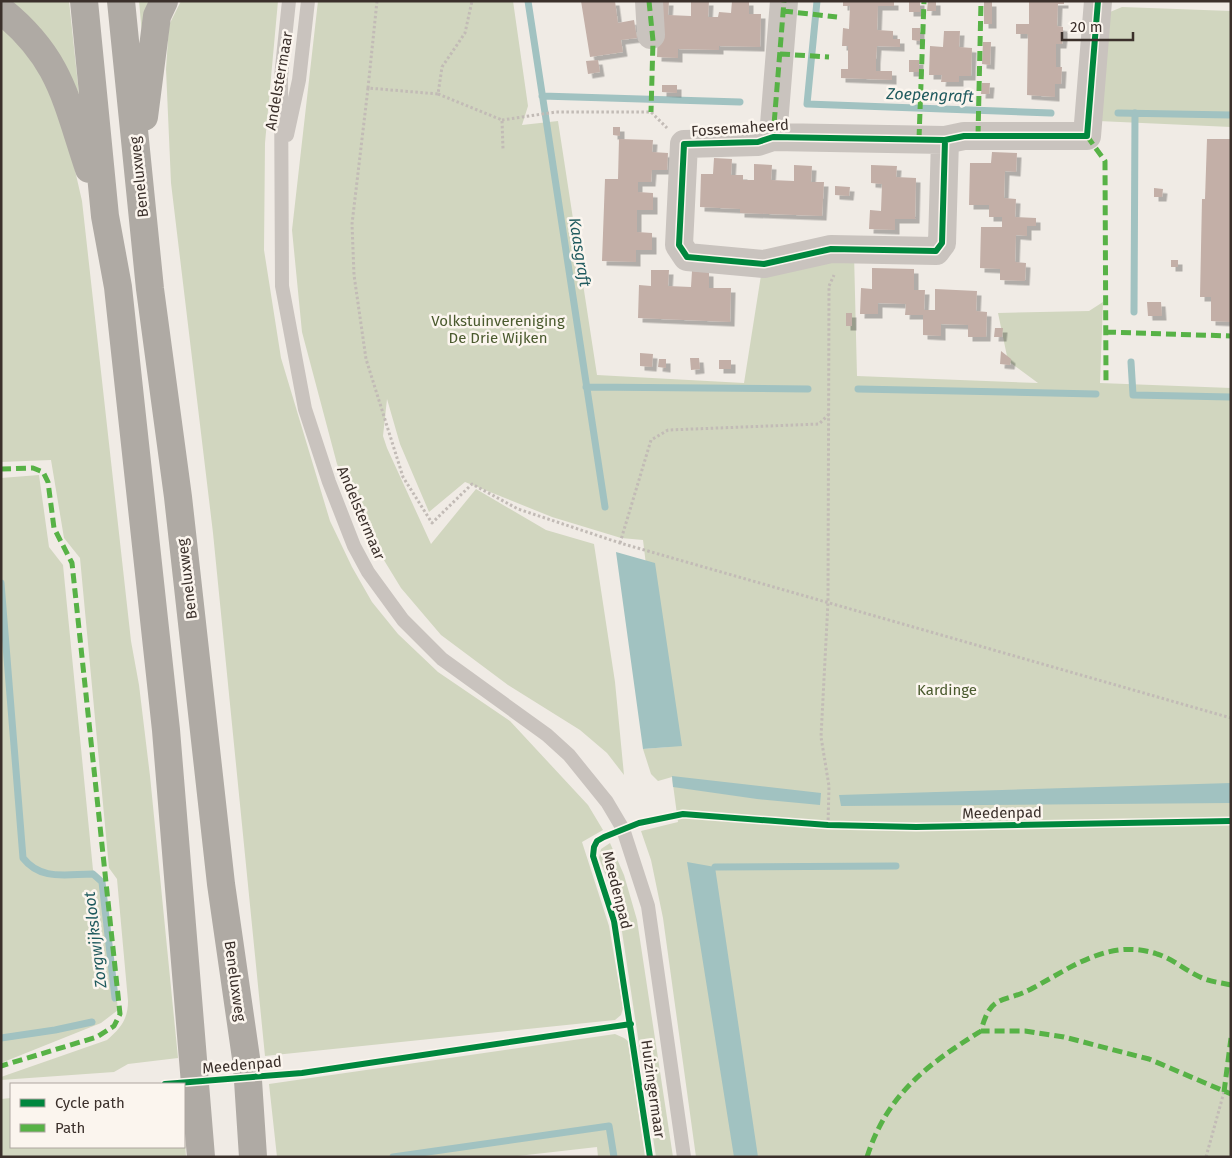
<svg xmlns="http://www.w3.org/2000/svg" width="1232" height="1158" font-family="'Fira Sans',sans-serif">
<defs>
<filter id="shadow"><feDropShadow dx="4.5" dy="4.5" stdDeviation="0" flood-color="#0004"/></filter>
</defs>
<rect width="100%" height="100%" fill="#f0ebe5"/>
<path fill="#d1d6bf" d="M6,1H69L79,94L54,47Z
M139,1H153L142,34Z
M181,1H278L265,143L264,250L281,358L330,521L352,567L372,602L398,634L438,672L510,721L588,805L603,830L582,842L609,926L623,1008L621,1015L615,1020L265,1056L213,533L171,183L166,69L169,25Z
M318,1H513L528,106L522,125L558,121L597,375L744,383L762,269L854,253L857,376L1038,383L1008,361L998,313L1089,311L1103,302L1100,383L1231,388V1157H696L663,918L651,860L641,831L678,822L672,777L658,781L651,774L643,749L668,747L643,540L621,538L552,517L465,482L429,512L400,444L387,399L383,436L387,448L431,544L476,489L546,530L594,544L615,682L624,775L607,753L580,730L508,685L441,635L401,588L368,534L337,464L302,332L292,230Z
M1122,7L1231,11V127L1098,121L1110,12Z
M1,26L26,48L61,109L82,201L131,641L139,685L150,776L178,1058L128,1064L114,1072L1,1080V1077L107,1040C121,1028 128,1019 128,1001L117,879L109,868L80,558L64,538L51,460L1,462Z
M39,475L49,547L63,565L93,870L103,881L118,1010L101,1023L1,1063V478Z
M610,843L624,875L637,920L673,1157H656L621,925L615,899L599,858L601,849Z
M615,1034L624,1038L628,1041L645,1157H598L597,1147L509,1157H277L269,1084Z
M11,1098V1147H184V1126L186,1157H1V1099Z"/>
<path fill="#a1c2c1" d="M616,552L655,563L682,746L643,749Z
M672,776L821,793L820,805L757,799L673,787Z
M1231,783V803L841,806L839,795Z
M687,862L715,867L758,1157H734Z"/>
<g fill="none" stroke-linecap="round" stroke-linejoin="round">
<path stroke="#a1c2c1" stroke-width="7" d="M528,1L605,507
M817,1L807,104L1051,113
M542,96L740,102
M1118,113L1231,115
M1134,312L1135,113
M1131,362L1133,395L1231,397
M586,387L808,389
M858,389L1096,394
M1,583L23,858C41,881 66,874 93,874L102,882L115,998
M715,867L896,866
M1,1038L55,1030L92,1022
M393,1157L609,1126L614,1157"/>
</g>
<path fill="#c3afa7" filter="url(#shadow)" d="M581,1H615L618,23L634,20L637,38L621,40L623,52L590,57Z
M659,1H669L668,15L691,16V1H709L708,17H718L719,12L731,13L732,1H749V14H761L760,47L719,46V50L678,49V58L657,57Z
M843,1H894V6H878L877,30L893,31V39H900V47L877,46L876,59V71H892V80L841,78V69H848V46H842L843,28L849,29L850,6H843Z
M909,1H920V12H909Z
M928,1H936V11H927Z
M1029,1H1064V4H1058L1057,26L1063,27V36L1062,44H1056V67H1062L1061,84H1055V97L1027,95L1028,34H1016V24H1029Z
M984,2H992V24H984Z
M912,28H920V41L912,40Z
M944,31H960L959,47L972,48L971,76H959V82H941L942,75H929L930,46L943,47Z
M983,42H991L990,65L982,64Z
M598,60L600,72L588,74L586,61Z
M909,60H919V72H909Z
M982,83H990L989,94H981Z
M662,85H677V93L662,92Z
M613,127H620V136L613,135Z
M619,139L653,140L652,152L668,153L667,170H652L651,182H638V192L653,193V210H637V232L652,233V250H636V262L602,261L605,179H618Z
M1207,139H1231V322L1211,321V297H1200L1202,199H1205Z
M992,152L1017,153L1016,172L1005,171L1004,198L1016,199L1015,217L1036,218V226H1027V236L1016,235L1015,262L1026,263L1025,281L1000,280V269L980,268L981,227H1002V217H989V205H969L970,163H991Z
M714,158L732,159L731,175H743V180H754V164L772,165L771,180L794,181V165L812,166L811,182H824L822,216L740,213V209L700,207L701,174H713Z
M871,165L897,166L896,177L916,178L915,219H895V230L869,229L870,210L881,211L882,184L871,183Z
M835,186L850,187L849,196L835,195Z
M1154,188L1163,189L1162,197H1154Z
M1171,260H1178V267H1171Z
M872,268L914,269V290H925L924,310H935V289L977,291L976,311L987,312L986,337H968V325L941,324V336L923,335V315H905L906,304L878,303V314H860L861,288L872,289Z
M651,270H669L668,286L691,287L692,271L709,272V288H731L730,322L638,318L639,285L651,286Z
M1147,302H1161L1162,316H1148Z
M846,313H852V326H846Z
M995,328H1003L1002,337H994Z
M1001,351L1011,359L1010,365L1000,364Z
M640,353L653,354L652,367L640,366Z
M690,358H699L700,369L691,370Z
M659,359H666V368L658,367Z
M719,360H731V369H719Z"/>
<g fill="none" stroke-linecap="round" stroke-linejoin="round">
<path stroke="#c2bbb6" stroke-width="3" stroke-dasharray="2.5 2.5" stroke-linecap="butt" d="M377,1L368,88L438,94L442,67L465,33L472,1
M368,88L352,224L354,275L366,359L403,477L432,523L472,484L518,509L620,543L1231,718
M438,94L502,120L503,149
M502,120L556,112H651L667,128
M620,543L651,440L668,430L819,424L829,414
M828,825L829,786L821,737L828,602L829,286L834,275
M1206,1157L1224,1092"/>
<path stroke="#c9c3be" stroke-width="14" d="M289,1L281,77L282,286L305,409L329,482L354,546L368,572L403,620L442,659L547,735L569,755L607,802L623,829L648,906L684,1157
M287,135L299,80L308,1"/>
<path stroke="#c9c3be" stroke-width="28" d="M649,1L651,35
M773,137L784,1
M945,140L942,243L936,251L831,249L764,264L687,257L679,245L684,144L758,142L773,137L945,140L964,136H1087L1098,1"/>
<path stroke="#afaaa4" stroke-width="28" d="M84,1L105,216L118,287L166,730L201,1157
M121,1L150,289L178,497L221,884L247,1065L253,1157
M1,10C61,58 66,101 89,169
M144,117L157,16L164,1"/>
<path stroke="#57b246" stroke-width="5" stroke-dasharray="10 5" stroke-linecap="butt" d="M649,1L653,41L651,112
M783,11L837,17
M780,54L829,57
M978,136L981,1
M1087,136L1105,161L1106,382
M773,137L784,1
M919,139L924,1
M1106,332L1231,336
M1,469L33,468L43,472L48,482L54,528L72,563L120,1014L114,1026L97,1037L1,1066
M1231,985C1222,983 1213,982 1205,979C1188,973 1174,959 1157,954C1110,938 1072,967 1033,988C1004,1004 991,992 981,1031H1025L1064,1037L1149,1059L1231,1094
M1224,1092L1231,1038
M867,1157C887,1094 928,1064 981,1031"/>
<defs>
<path id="cycleway" d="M945,140L942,243L936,251L831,249L764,264L687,257L679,245L684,144L758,142L773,137L945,140L964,136H1087L1098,1
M165,1084L302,1073L631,1024
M650,1157L614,921L593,856L594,847L597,841L604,837L639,823L683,814L828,825L916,827L1231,821"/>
</defs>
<use href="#cycleway" stroke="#fbf5ee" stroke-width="9"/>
<use href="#cycleway" stroke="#00873e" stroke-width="6"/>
</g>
<g text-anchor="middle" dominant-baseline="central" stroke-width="5" stroke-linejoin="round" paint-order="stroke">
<g font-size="15" fill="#3b302b" stroke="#fbf5ee">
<text transform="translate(279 81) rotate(-80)">Andelstermaar</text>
<text transform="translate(740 128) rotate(-4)">Fossemaheerd</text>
<text transform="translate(139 177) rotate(-96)">Beneluxweg</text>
<text transform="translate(361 513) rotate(67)">Andelstermaar</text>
<text transform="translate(187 579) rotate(-97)">Beneluxweg</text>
<text transform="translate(1002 813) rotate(-1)">Meedenpad</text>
<text transform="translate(617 890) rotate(76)">Meedenpad</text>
<text transform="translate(235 981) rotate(82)">Beneluxweg</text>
<text transform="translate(242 1065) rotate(-5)">Meedenpad</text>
<text transform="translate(653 1089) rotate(82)">Huizingermaar</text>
</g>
<g font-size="15" fill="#4a5a2e" stroke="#fbf5ee">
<text x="498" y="321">Volkstuinvereniging<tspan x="498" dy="17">De Drie Wijken</tspan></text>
<text x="947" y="690">Kardinge</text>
</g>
<g font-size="16" font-style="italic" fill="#1f5a5e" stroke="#fbf5ee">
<text transform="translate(930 95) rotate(2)">Zoepengraft</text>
<text transform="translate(580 252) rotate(81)">Kaasgraft</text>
<text transform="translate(95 940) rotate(-97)">Zorgwijksloot</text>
</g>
</g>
<rect width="1232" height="1158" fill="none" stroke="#3b302b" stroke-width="5"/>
<rect x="10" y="1083" width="175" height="65" fill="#fbf5ee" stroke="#aea6a0"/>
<rect x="20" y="1099" width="25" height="8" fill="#00873e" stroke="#aea6a0"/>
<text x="55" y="1108" font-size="15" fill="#3b302b">Cycle path</text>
<rect x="20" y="1124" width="25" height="8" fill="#57b246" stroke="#aea6a0"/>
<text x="55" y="1133" font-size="15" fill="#3b302b">Path</text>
<path d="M1062 32v8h71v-8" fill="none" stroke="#3b302b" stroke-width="2.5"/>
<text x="1070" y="32" font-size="15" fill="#3b302b" stroke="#fbf5ee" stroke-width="4" paint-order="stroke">20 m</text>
</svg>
